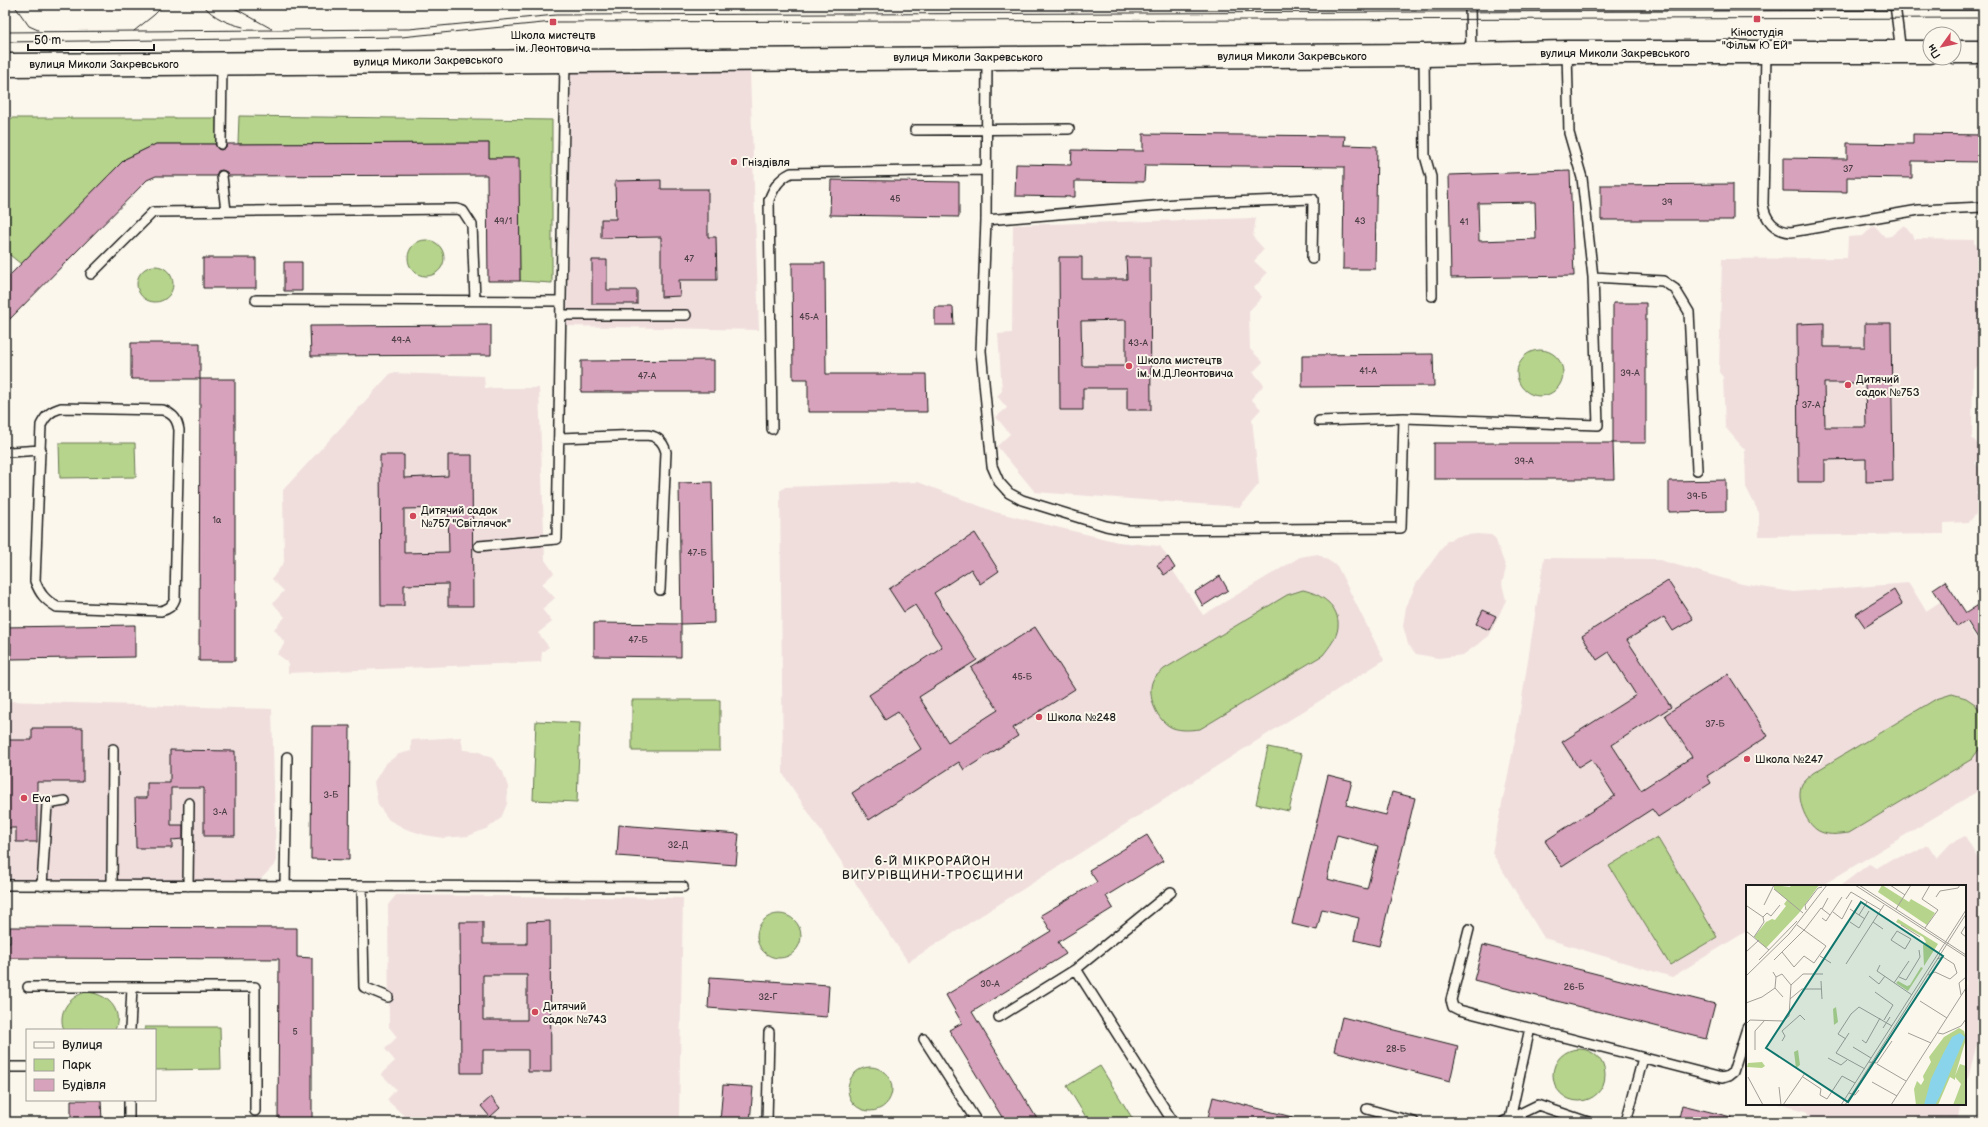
<svg xmlns="http://www.w3.org/2000/svg" width="1988" height="1127" font-family="'Balsamiq Sans',sans-serif">
<rect width="100%" height="100%" fill="#fbf7ec"/>
<filter id="ink" filterUnits="userSpaceOnUse"><feTurbulence type="fractalNoise" baseFrequency=".025" numOctaves="2"/><feDisplacementMap in="SourceGraphic" scale="8" xChannelSelector="R" yChannelSelector="G"/><feConvolveMatrix kernelMatrix="1 2 1 2 8 2 1 2 1" color-interpolation-filters="sRGB"/></filter>
<g filter="url(#ink)">
<path fill="#f0dedd" d="M55,5H147L141,11L58,9Z
M750,72L759,330L567,326L571,73Z
M1256,218L1253,237L1264,249L1254,261L1267,273L1254,288L1262,297L1249,311L1250,349L1263,362L1253,372L1264,385L1251,399L1261,409L1252,419L1259,484L1240,507L1035,492L997,446L1010,434L996,417L1007,408L997,396L1002,391L998,334L1012,333L1013,225Z
M1874,225L1885,237L1891,236L1904,225L1915,239L1974,240V243L1983,252V261L1977,268L1983,273V289L1977,295L1983,302V312L1977,318L1983,324V340L1977,345L1983,352V361L1973,371L1972,438L1983,449V455L1975,463L1983,471V486L1975,493L1983,499V506L1969,522L1944,523V534L1759,536V513L1746,487L1745,450L1725,427L1723,377L1719,372L1722,259L1847,258L1848,237L1863,236Z
M391,373L484,376L485,388H539L545,560L554,573L542,584L555,598L542,609L552,622L538,633L549,647L542,652L541,662L288,673V662L277,654L285,643L274,629L285,617L273,603L284,591L272,579L284,562L283,490Z
M918,482L995,512L1118,542L1160,546L1175,568L1173,571L1203,615L1300,557L1318,554L1337,566L1384,660L908,962L783,774L780,491L785,487Z
M1477,534L1491,535L1495,538L1506,568L1502,584L1506,600L1489,636L1463,655L1438,658L1416,654L1408,644L1403,626L1406,607L1416,584L1447,541L1459,536Z
M1544,558L1656,559L1742,584L1793,592L1909,583L1926,611L1949,596L1983,649V788L1821,886H1747V931L1672,977L1544,938L1492,853L1517,730Z
M5,701L272,709L276,863L260,880L5,881Z
M461,737L463,750L477,751L492,758L503,772L508,787L507,804L501,818L488,828L468,836L443,838L425,835L406,829L389,820L378,805L374,782L385,764L399,754L411,751V740Z
M1965,836L1983,866V1020L1965,1090V886H1840L1869,864L1877,868L1893,858L1912,854L1928,845L1937,858L1951,843Z
M396,895L683,898L679,1117L674,1122H507L438,1120L405,1116L402,1114L387,1100L396,1089L381,1074L395,1061L385,1049L397,1037L389,1027L388,905Z
M1778,1104H1961L1957,1122H1817L1811,1120L1806,1111Z"/>
<path fill="#b6d48c" stroke="#697854" d="M239,116L552,120V283L520,281L518,158H489V143L238,144Z
M5,118H217V144H156L125,159L21,264L5,251Z
M408 258a18 18 0 1 1 36 0a18 18 0 1 1-36 0Z
M137 284a18 18 0 1 1 36 0a18 18 0 1 1-36 0Z
M1517 373a23 23 0 1 1 46 0a23 23 0 1 1-46 0Z
M59,443H135L136,477L60,478Z
M1303,590C1321,594 1340,606 1338,627C1337,638 1329,647 1323,655L1200,729C1191,730 1182,731 1173,728C1157,722 1146,695 1153,680C1155,676 1161,672 1164,669L1287,595Z
M1952,694L1966,698L1975,704L1983,716V744L1972,759L1849,833C1840,834 1830,836 1821,832C1807,827 1795,799 1802,784C1804,780 1810,776 1813,773L1936,699Z
M632,700H720V751H632Z
M536,721L580,723L577,802L533,800Z
M1268,747L1302,754L1289,811L1256,804Z
M1657,837L1717,937L1670,965L1609,866Z
M757 936a22 22 0 1 1 44 0a22 22 0 1 1-44 0Z
M86,992C106,993 124,1009 115,1030H64C57,1012 69,997 86,992Z
M145,1027H220L221,1069L155,1070V1030H145Z
M1553 1075a26 26 0 1 1 52 0a26 26 0 1 1-52 0Z
M1100,1066L1134,1121L1132,1122H1089L1067,1086Z
M848 1089a22 22 0 1 1 44 0a22 22 0 1 1-44 0Z"/>
<path fill="#d7a2bb" stroke="#1c1c1c" fill-rule="evenodd" d="M1143,134L1345,136L1344,145L1377,146L1375,269H1343L1344,167L1145,165L1144,182L1075,181V197L1015,196L1016,164L1071,165L1072,150L1143,151Z
M1913,134L1983,135V162L1912,161V178L1847,177V192L1783,191V158L1847,159V143L1913,144Z
M489,143V158H519L520,281H488L487,175L228,176L227,172L222,170L218,171L216,176H156L147,180L5,324V280L125,159L156,144H215L218,149L221,150L226,147L227,144Z
M1570,171L1574,276L1451,278L1449,175ZM1535,202L1536,239L1479,241L1478,203Z
M661,180V189H708V237H716L717,280H679L680,296L661,297V237L601,238V219H616L615,181Z
M831,180L959,182V217L830,215Z
M1733,184V220H1601V185Z
M1059,257H1082V279H1127L1126,257H1150L1151,410H1127V388H1083V410H1060ZM1126,320V366H1082L1081,321Z
M203,258H256V288H203Z
M592,260H607V290H637V304H592Z
M284,262H302V291H284Z
M792,263H825L826,374H926L927,412H808V379H793Z
M1613,303H1646V443H1613Z
M935,307H953L954,325H935Z
M1824,323V347H1865V323H1891L1893,481L1866,482V459L1825,460V482H1798L1797,324ZM1824,383H1865L1866,427H1825Z
M491,325V355L311,356L310,326Z
M131,343H200V379H131Z
M1433,354L1434,386L1302,387V355Z
M714,360V392H581V361Z
M200,379H235V661H199Z
M1434,443H1613L1614,479H1434Z
M380,455H404V478L448,476V455H472L473,606H448V584L404,585V606H381ZM448,508L449,552L404,553V509Z
M1726,480V511L1669,512V481Z
M712,482L714,623L681,624L679,483Z
M975,533L999,571L980,584L971,569L934,593L977,660L919,697L948,742L998,710L971,668L1035,627L1075,689L1013,728L1018,736L964,770L959,762L869,820L852,793L921,749L898,712L885,720L869,695L942,647L915,605L904,612L889,589Z
M1168,557L1175,568L1164,575L1157,565Z
M1220,576L1228,590L1203,606L1195,592Z
M1668,581L1693,619L1673,631L1664,617L1627,640L1671,707L1612,745L1641,790L1692,757L1665,715L1728,674L1768,736L1707,776L1711,783L1658,817L1652,809L1562,867L1545,841L1615,796L1591,759L1578,767L1562,742L1636,695L1609,652L1597,660L1582,636Z
M1945,581L1966,613L1983,602V646L1967,621L1957,627L1933,589Z
M1894,590L1902,604L1865,627L1856,614Z
M1483,610L1496,616L1489,630L1476,624Z
M594,623L681,624V657L594,656Z
M135,625V657L11,659V643H5V627Z
M312,726H350L349,860L311,859Z
M32,728H83V782H37V842H16V828H5V740H32Z
M170,750L235,751V836H204V788H171V825H183V839L172,840V848H136L135,798H147V783H170Z
M1328,775L1352,781L1346,805L1386,815L1392,792L1415,798L1379,946L1354,940L1359,918L1322,909L1317,930L1292,924ZM1337,835L1378,846L1367,889L1327,879Z
M619,825L739,834L736,865L617,856Z
M1147,835L1163,861L1106,896L1113,908L1058,942L1066,954L972,1012L1039,1122H1005L949,1030L962,1023L946,995L1051,931L1041,915L1097,882L1089,870Z
M550,921L551,1072H528V1050H483V1073H461L460,922H483V944H527V922ZM483,975H527V1020H483Z
M10,927L297,928V957L312,958V1122H278L279,959L5,958V943H10Z
M1483,945L1715,1004L1706,1039L1474,980Z
M710,977L829,985L827,1017L708,1008Z
M1342,1017L1458,1046L1450,1081L1334,1051Z
M723,1085L753,1087L750,1122H720Z
M491,1097L500,1108L490,1117L481,1106Z
M1213,1097L1292,1117L1291,1122H1207Z
M71,1100H101L102,1122H71Z
M1682,1105L1731,1117L1730,1122H1678Z"/>
<g fill="none" stroke-linecap="round" stroke-linejoin="round">
<defs>
<path id="lane" d="M1470,5L1471,54
M1895,5L1901,52
M1766,53L1763,204C1765,220 1775,231 1791,232L1919,210L1983,207
M1424,55L1425,156L1431,177L1432,296
M987,57L986,220L981,351L992,466L999,482L1009,493L1022,500L1106,526L1127,530L1401,528L1404,418
M915,130L1069,129
M221,144L222,63
M222,176L226,211
M986,220L1176,204L1313,199L1312,259
M91,274L153,212L457,209L463,211L472,225L475,300
M1593,277L1663,281L1675,289L1689,312L1697,470
M256,300L561,301
M561,315H686
M61,408L163,410C174,415 177,419 179,430L175,599C172,607 168,609 161,611L57,607C45,600 40,594 35,581L41,425C46,415 51,411 61,408Z
M1319,421L1404,418L1598,425L1593,277L1582,178L1569,133L1567,52
M772,429L769,200C774,187 779,179 791,173L986,170
M559,438L644,435C657,435 663,441 666,452L660,590
M10,452L41,450
M479,546L557,539L565,61
M1982,594H1983
M5,885L683,887
M42,886L47,804L65,801
M112,886L113,749
M188,886L189,803
M285,886L287,757
M362,886L364,987L388,997
M1469,929L1451,1000L1453,1007L1459,1010L1722,1078L1728,1076L1733,1072L1747,1028
M1076,969L1173,1122
M28,987H255V1111
M999,1017L1076,969L1171,892
M130,1030L132,987
M924,1039L977,1122
M5,1067H27
M1367,1109L1414,1122
M1510,1119L1530,1028
M129,1122V1100
M767,1122L769,1032
M1503,1122L1538,1105L1588,1122
M1626,1122L1643,1058"/>
<path id="secondary" d="M1954,52H1983
M5,65L1424,55L1567,52H1930"/>
</defs>
<use href="#lane" stroke="#1c1c1c" stroke-width="12"/>
<use href="#secondary" stroke="#1c1c1c" stroke-width="25"/>
<use href="#lane" stroke="#fbf7ec" stroke-width="9"/>
<use href="#secondary" stroke="#fbf7ec" stroke-width="22"/>
<path stroke="#1c1c1c" stroke-width="1" d="M14,5L29,26L38,30
M203,5C214,18 227,23 243,27
M229,5L272,29
M134,31L154,15L164,5
M5,32L409,29L556,15L1983,10
M5,42L401,37L553,22L1983,18"/>
</g>
</g>
<g fill="#d1495b" stroke="#fbf7ec" stroke-width="1.5">
<rect x="1753" y="15" width="8" height="8" rx="2"/>
<rect x="549" y="18" width="8" height="8" rx="2"/>
<circle cx="734" cy="162" r="4"/>
<circle cx="1129" cy="366" r="4"/>
<circle cx="1848" cy="385" r="4"/>
<circle cx="413" cy="516" r="4"/>
<circle cx="1039" cy="717" r="4"/>
<circle cx="1747" cy="759" r="4"/>
<circle cx="24" cy="798" r="4"/>
<circle cx="535" cy="1012" r="4"/>
</g>
<g text-anchor="middle" dominant-baseline="central" stroke-width="4" stroke-linejoin="round" paint-order="stroke">
<g font-size="9" fill="#4b3e44">
<text x="1848" y="169">37</text>
<text x="895" y="199">45</text>
<text x="1667" y="202">39</text>
<text x="503" y="221">49/1</text>
<text x="1360" y="221">43</text>
<text x="1464" y="222">41</text>
<text x="689" y="259">47</text>
<text x="809" y="317">45-А</text>
<text x="401" y="340">49-А</text>
<text x="1138" y="343">43-А</text>
<text x="1368" y="371">41-А</text>
<text x="1630" y="373">39-А</text>
<text x="647" y="376">47-А</text>
<text x="1811" y="405">37-А</text>
<text x="1524" y="461">39-А</text>
<text x="1697" y="496">39-Б</text>
<text x="217" y="520">1а</text>
<text x="697" y="553">47-Б</text>
<text x="638" y="640">47-Б</text>
<text x="1022" y="677">45-Б</text>
<text x="1715" y="724">37-Б</text>
<text x="331" y="795">3-Б</text>
<text x="220" y="812">3-А</text>
<text x="678" y="845">32-Д</text>
<text x="990" y="984">30-А</text>
<text x="1574" y="987">26-Б</text>
<text x="768" y="997">32-Г</text>
<text x="295" y="1032">5</text>
<text x="1396" y="1049">28-Б</text>
</g>
<g font-size="11" fill="#1c1c1c" stroke="#fbf7ec" text-anchor="start">
<text x="1757" y="32" text-anchor="middle">Кіностудія<tspan x="1757" dy="13">"Фільм Ю ЕЙ"</tspan></text>
<text x="553" y="35" text-anchor="middle">Школа мистецтв<tspan x="553" dy="13">ім. Леонтовича</tspan></text>
<text x="742" y="162">Гніздівля</text>
<text x="1137" y="360">Школа мистецтв<tspan x="1137" dy="13">ім. М.Д.Леонтовича</tspan></text>
<text x="1856" y="379">Дитячий<tspan x="1856" dy="13">садок №753</tspan></text>
<text x="421" y="510">Дитячий садок<tspan x="421" dy="13">№757 "Світлячок"</tspan></text>
<text x="1047" y="717">Школа №248</text>
<text x="1755" y="759">Школа №247</text>
<text x="32" y="798">Eva</text>
<text x="543" y="1006">Дитячий<tspan x="543" dy="13">садок №743</tspan></text>
</g>
<g font-size="11" fill="#1c1c1c" stroke="#fbf7ec">
<text x="1615" y="53">вулиця Миколи Закревського</text>
<text x="1292" y="56">вулиця Миколи Закревського</text>
<text x="968" y="57">вулиця Миколи Закревського</text>
<text transform="translate(428 61) rotate(-1)">вулиця Миколи Закревського</text>
<text x="104" y="64">вулиця Миколи Закревського</text>
</g>
<g font-size="12" letter-spacing="1" fill="#1c1c1c" stroke="#fbf7ec">
<text x="933" y="861">6-Й МІКРОРАЙОН<tspan x="933" dy="14">ВИГУРІВЩИНИ-ТРОЄЩИНИ</tspan></text>
</g>
</g>
<g transform="translate(1746 885)">
<rect width="220" height="220" fill="#fbf7ec"/>
<path d="M28,0L44,2L45,0H73L53,28L20,63L8,52L20,37L26,34L29,35L40,21L38,19L41,15L28,4ZM136,0L163,17L165,14L189,28L181,40L132,7ZM152,34L192,59L178,81L177,60L180,57L177,52L150,37ZM175,82L177,83L162,106L150,98L152,96L161,101L164,100ZM90,122L92,137L88,140L87,124ZM213,143L218,146L220,154L209,191L214,179L220,181V220H207L215,199L209,192V195L204,192L192,220H170L168,204L171,196L175,200L178,195L177,191L185,177L183,172L198,152ZM52,165L54,180L50,183L48,167ZM16,177L19,181L16,183L1,182L2,178Z" fill="#b6d48c"/>
<path d="M214,148L219,152L194,211L189,220H178L185,194L197,169L206,152Z" fill="#89d4ea"/>
<path fill="none" stroke="#a29f99" stroke-width="1" d="M109,0L220,72M113,0L220,70M144,0L159,10M28,4L57,28M190,12L194,6L212,3L214,0M100,14L105,7L135,25M18,20L28,0M1,21L17,32L18,37L8,52M76,24L82,13M104,24L119,34M150,24L165,0M60,25L59,20L72,3L76,2M87,27L96,34L106,15M113,30L121,17M17,32L21,28L25,31L34,20M76,33L80,36L96,12M104,37L113,43L123,26M127,37L137,44M155,40L174,52M220,40L215,48L220,52M179,43L192,25L176,14L184,0M0,46L23,65M151,46L165,54L159,64L145,55ZM0,67L13,55M36,67L48,82L58,71L68,78L80,61L51,40M74,71L85,78M13,75L51,36M28,75L59,44L75,23L84,30M100,79L138,20M134,80L131,86L166,110M182,90L189,87L204,94L211,88L208,79L197,72L191,74M0,91L43,49L81,0M123,91L133,99L139,91M30,92L36,89L45,100M153,92L160,95L174,72L173,65M75,96L76,114M148,98L163,76M29,103L37,112M129,107L147,120L138,135M215,110L213,98L220,92M44,114L56,104H75M174,116L201,133M0,118L16,112L29,103L30,92L27,87M0,139L4,135L37,136L43,131L45,100L57,89H77M137,143L144,132M103,148L90,168L119,184M162,148L185,158M192,148L197,149L215,141L220,134M100,154L92,149L105,129L113,122L146,141M116,155L120,158L134,133M36,156L39,151L36,146L54,130L59,135M107,162L125,173M9,165V146L19,135M82,173L95,180L101,175M123,177L131,178L146,156M131,179L160,196M2,192L17,220M57,192L75,204L74,210L81,214L96,191L109,198M126,197L151,211M33,202L35,220M103,208L109,210L113,205M37,220L59,188M95,220L220,25M99,220L220,29M145,220L220,103"/>
<path fill="#0f766e" fill-opacity="0.15" stroke="#0f766e" stroke-width="2" d="M115,17L197,71L102,217L20,163Z"/>
<rect width="220" height="220" fill="none" stroke="#1c1c1c" stroke-width="2"/>
</g>
<rect width="1988" height="1127" fill="none" stroke="#fbf7ec" stroke-width="20"/>
<rect x="10" y="10" width="1968" height="1107" fill="none" stroke="#1c1c1c" stroke-width="1.5" filter="url(#ink)"/>
<rect x="26" y="1029" width="130" height="72" fill="#fbf7ec" stroke="#a29f99"/>
<rect x="34" y="1042" width="20" height="6" fill="#fbf7ec" stroke="#a29f99"/>
<text x="62" y="1049" font-size="12" fill="#1c1c1c">Вулиця</text>
<rect x="34" y="1059" width="20" height="12" fill="#b6d48c" stroke="#a29f99"/>
<text x="62" y="1069" font-size="12" fill="#1c1c1c">Парк</text>
<rect x="34" y="1079" width="20" height="12" fill="#d7a2bb" stroke="#a29f99"/>
<text x="62" y="1089" font-size="12" fill="#1c1c1c">Будівля</text>
<g transform="translate(1942 46) rotate(237)"><circle r="19" fill="#fbf7ec" stroke="#a29f99"/>
<path d="M0-3L7 15L0 10L-7 15Z" fill="#d1495b"/>
<text y="-6" font-size="11" font-weight="bold" text-anchor="middle" fill="#1c1c1c">Пн</text>
</g>
<path d="M28 44v6h126v-6" fill="none" stroke="#1c1c1c" stroke-width="2"/>
<text x="34" y="44" font-size="12" fill="#1c1c1c" stroke="#fbf7ec" stroke-width="3" paint-order="stroke">50 m</text>
</svg>
